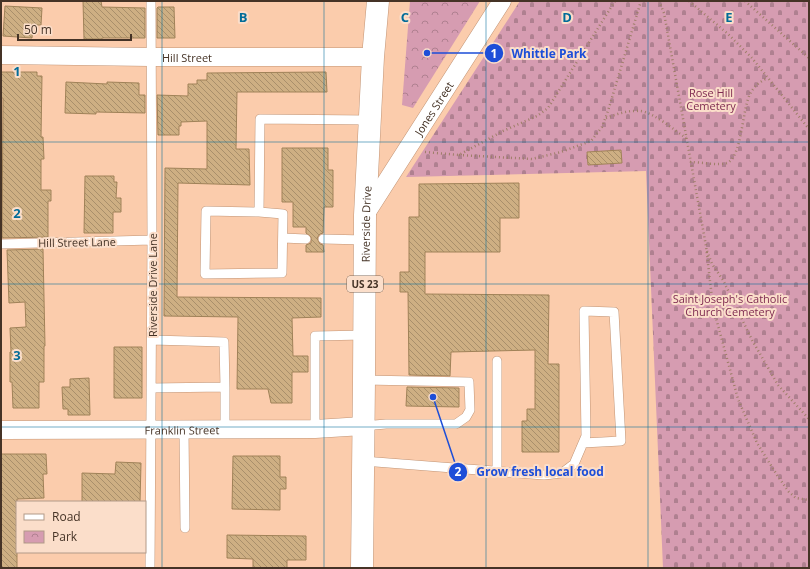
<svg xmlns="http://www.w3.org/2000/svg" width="810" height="569" font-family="'Open Sans',sans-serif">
<defs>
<pattern id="cemetery-stones" width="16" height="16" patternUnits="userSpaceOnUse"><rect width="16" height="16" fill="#d69cb1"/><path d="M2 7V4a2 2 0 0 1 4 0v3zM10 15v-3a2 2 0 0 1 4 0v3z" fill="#af8090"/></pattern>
<pattern id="park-crowns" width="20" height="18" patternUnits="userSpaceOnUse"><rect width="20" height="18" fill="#d69cb1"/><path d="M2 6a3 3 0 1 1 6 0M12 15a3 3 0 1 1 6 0" fill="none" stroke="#af8090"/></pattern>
<pattern id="building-back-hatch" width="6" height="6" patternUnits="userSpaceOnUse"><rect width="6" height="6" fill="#ceaf83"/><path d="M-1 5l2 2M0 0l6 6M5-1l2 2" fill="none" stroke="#a98f6b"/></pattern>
</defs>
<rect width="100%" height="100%" fill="#fbccac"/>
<path fill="url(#cemetery-stones)" d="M520,1H809V568H663L646,171L406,177Z"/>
<path fill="url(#park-crowns)" d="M410,1H480L413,108L402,105Z"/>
<path fill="url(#building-back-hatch)" stroke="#a08258" d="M83,1H101L102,7L145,8V38H102V39H84Z
M5,6L42,8L41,25H33L32,38L3,36Z
M158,7H174L175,38H157V8Z
M1,72H37V76H42L41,137H43L44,159H41V190H51V201H48V237L2,238L3,98H1Z
M326,72L327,92H237L236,149H249L250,185L178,183L177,297L321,298V317L292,318L293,356H308V372H292V403H271L268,389H237L238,317L164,316L165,168L207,169V121L181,122V126H179V135H158L157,95L188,96V84H197V80H207V73Z
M66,82L107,84V82L139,83V95H145V113L96,112V114L65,113Z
M282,148H328V170H333V207H324L323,233L320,234L317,238L320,244L323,245L324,252H306V245L311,243V237L306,233V227H293V202H282Z
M621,150L622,163L588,165L587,152Z
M85,176H114V182H117L116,198H121V212H113V233H84Z
M519,183V218H500V252H425V294L549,295L548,364H559V452H522V421H527V409H535V350L451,352L450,376L409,375L408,292H400V272H409V217H419V184Z
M43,249L45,346H44V382H39V408H13L12,382H10V352H11L10,328L26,327L25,302L9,303L7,250Z
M114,347H142V398H114Z
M89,378L90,415H68V409H63L62,387H70V379Z
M407,387L459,388V407L406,406Z
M1,454H46L47,474H43L44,498L17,499V568H1Z
M233,456H280V477H286V489H280V510L232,509Z
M116,462L141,463L140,502H82V473L115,474Z
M227,535L306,536V560H287V568H253V559L227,558Z"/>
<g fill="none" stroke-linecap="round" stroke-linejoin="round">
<defs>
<path id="lane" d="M259,212L283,214L282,273L205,274L206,211L259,212L260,119L370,120
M283,238L306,239
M323,239L365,240
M1,244L152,240
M152,340L224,342L225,387V429
M151,388L225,387
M363,426L386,424H456L466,417L470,410L469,382L364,380
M184,429L185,528
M315,429V336L365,335
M363,461L544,475L562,473L574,464L586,436L584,311L614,312L621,441L583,443
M497,472V361
M150,568L152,240L151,1"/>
<g id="street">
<path id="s1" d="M1,55L150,57H373"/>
<path id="s2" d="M365,215L502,1"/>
<path id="s3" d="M1,430L315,429L363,426"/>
</g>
<g id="primary">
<path id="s4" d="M362,568L364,380L365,215L373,57L378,1"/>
</g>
</defs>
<use href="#lane" stroke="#c19475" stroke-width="10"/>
<use href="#street" stroke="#c19475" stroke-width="19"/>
<use href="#primary" stroke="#c19475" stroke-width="23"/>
<path stroke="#9e7e68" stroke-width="2.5" stroke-dasharray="1 3" stroke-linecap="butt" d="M659,1L664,13L706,246L713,307L738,399L757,443L777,475L789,492L796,498L809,500
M689,1L728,34L752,58L809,129
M745,1L809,58
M606,118C617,114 628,110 640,111C653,112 674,130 686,138
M425,152L459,155L503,131L537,116L548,108L615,1
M459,155L532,159L561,152L591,141L602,127L608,111L641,1
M690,162C701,162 718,166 727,163C742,157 742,110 750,94C754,86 760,82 767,78
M707,251L712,264L723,280L752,340L778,385L809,419"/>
<use href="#lane" stroke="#fff" stroke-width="9"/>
<use href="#street" stroke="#fff" stroke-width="18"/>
<use href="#primary" stroke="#fff" stroke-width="22"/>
</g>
<path fill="none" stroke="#016c99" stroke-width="1" stroke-opacity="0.55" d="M162,1V568M324,1V568M486,1V568M648,1V568M1,142H809M1,284H809M1,427H809"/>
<g text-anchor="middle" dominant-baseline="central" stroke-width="4" stroke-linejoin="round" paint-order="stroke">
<rect fill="#fbdeca" stroke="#7c6657" stroke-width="1" x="347" y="276" width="36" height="16" rx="3"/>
<g font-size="10" font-weight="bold" fill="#453326">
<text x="365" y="284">US 23</text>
</g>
<g font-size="11" fill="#453326" stroke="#fbdeca">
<text stroke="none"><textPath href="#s1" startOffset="186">Hill Street</textPath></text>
<text stroke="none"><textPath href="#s2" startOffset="127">Jones Street</textPath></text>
<text stroke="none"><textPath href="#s4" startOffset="344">Riverside Drive</textPath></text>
<text transform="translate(77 242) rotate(-1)">Hill Street Lane</text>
<text transform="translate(152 285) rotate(-90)">Riverside Drive Lane</text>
<text stroke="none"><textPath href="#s3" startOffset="181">Franklin Street</textPath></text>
</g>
<g font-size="11" fill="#7f2b51" stroke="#fbdeca">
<text x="711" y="92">Rose Hill<tspan x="711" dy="13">Cemetery</tspan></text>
<text x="730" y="298">Saint Joseph's Catholic<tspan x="730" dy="13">Church Cemetery</tspan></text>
</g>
</g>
<g font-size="13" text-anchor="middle" font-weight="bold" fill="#016c99" stroke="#fbdeca" stroke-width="4" stroke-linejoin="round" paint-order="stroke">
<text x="243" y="22">B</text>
<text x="405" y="22">C</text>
<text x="567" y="22">D</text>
<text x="729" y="22">E</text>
<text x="17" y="76">1</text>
<text x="17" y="218">2</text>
<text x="17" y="360">3</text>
</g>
<path fill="none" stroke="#1d4ed8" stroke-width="1.5" d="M427 53L494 53M433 397L458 472"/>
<g fill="#1d4ed8" stroke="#fbdeca" stroke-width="1.5">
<circle cx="427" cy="53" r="4"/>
<circle cx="433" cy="397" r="4"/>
<circle cx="494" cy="53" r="10"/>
<circle cx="458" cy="472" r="10"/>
</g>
<g font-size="12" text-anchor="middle" font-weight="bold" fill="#fff">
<text x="494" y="58">1</text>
<text x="458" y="476">2</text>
</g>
<g font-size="12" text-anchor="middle" font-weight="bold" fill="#1d4ed8" stroke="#fbdeca" stroke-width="4" stroke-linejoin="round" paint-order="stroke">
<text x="549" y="58">Whittle Park</text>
<text x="540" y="476">Grow fresh local food</text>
</g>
<rect width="810" height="569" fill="none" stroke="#453326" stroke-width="4"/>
<rect x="16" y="501" width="130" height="52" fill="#fbdeca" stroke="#b29a88"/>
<rect x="24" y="514" width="20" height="6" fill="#ffffff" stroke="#b29a88"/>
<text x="52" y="521" font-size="12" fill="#453326">Road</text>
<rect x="24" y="531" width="20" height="12" fill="url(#park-crowns)" stroke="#b29a88"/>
<text x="52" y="541" font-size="12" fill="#453326">Park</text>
<path d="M18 34v6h113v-6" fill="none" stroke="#453326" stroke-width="2"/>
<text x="24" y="34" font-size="12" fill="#453326" stroke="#fbdeca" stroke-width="3" paint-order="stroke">50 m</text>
</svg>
